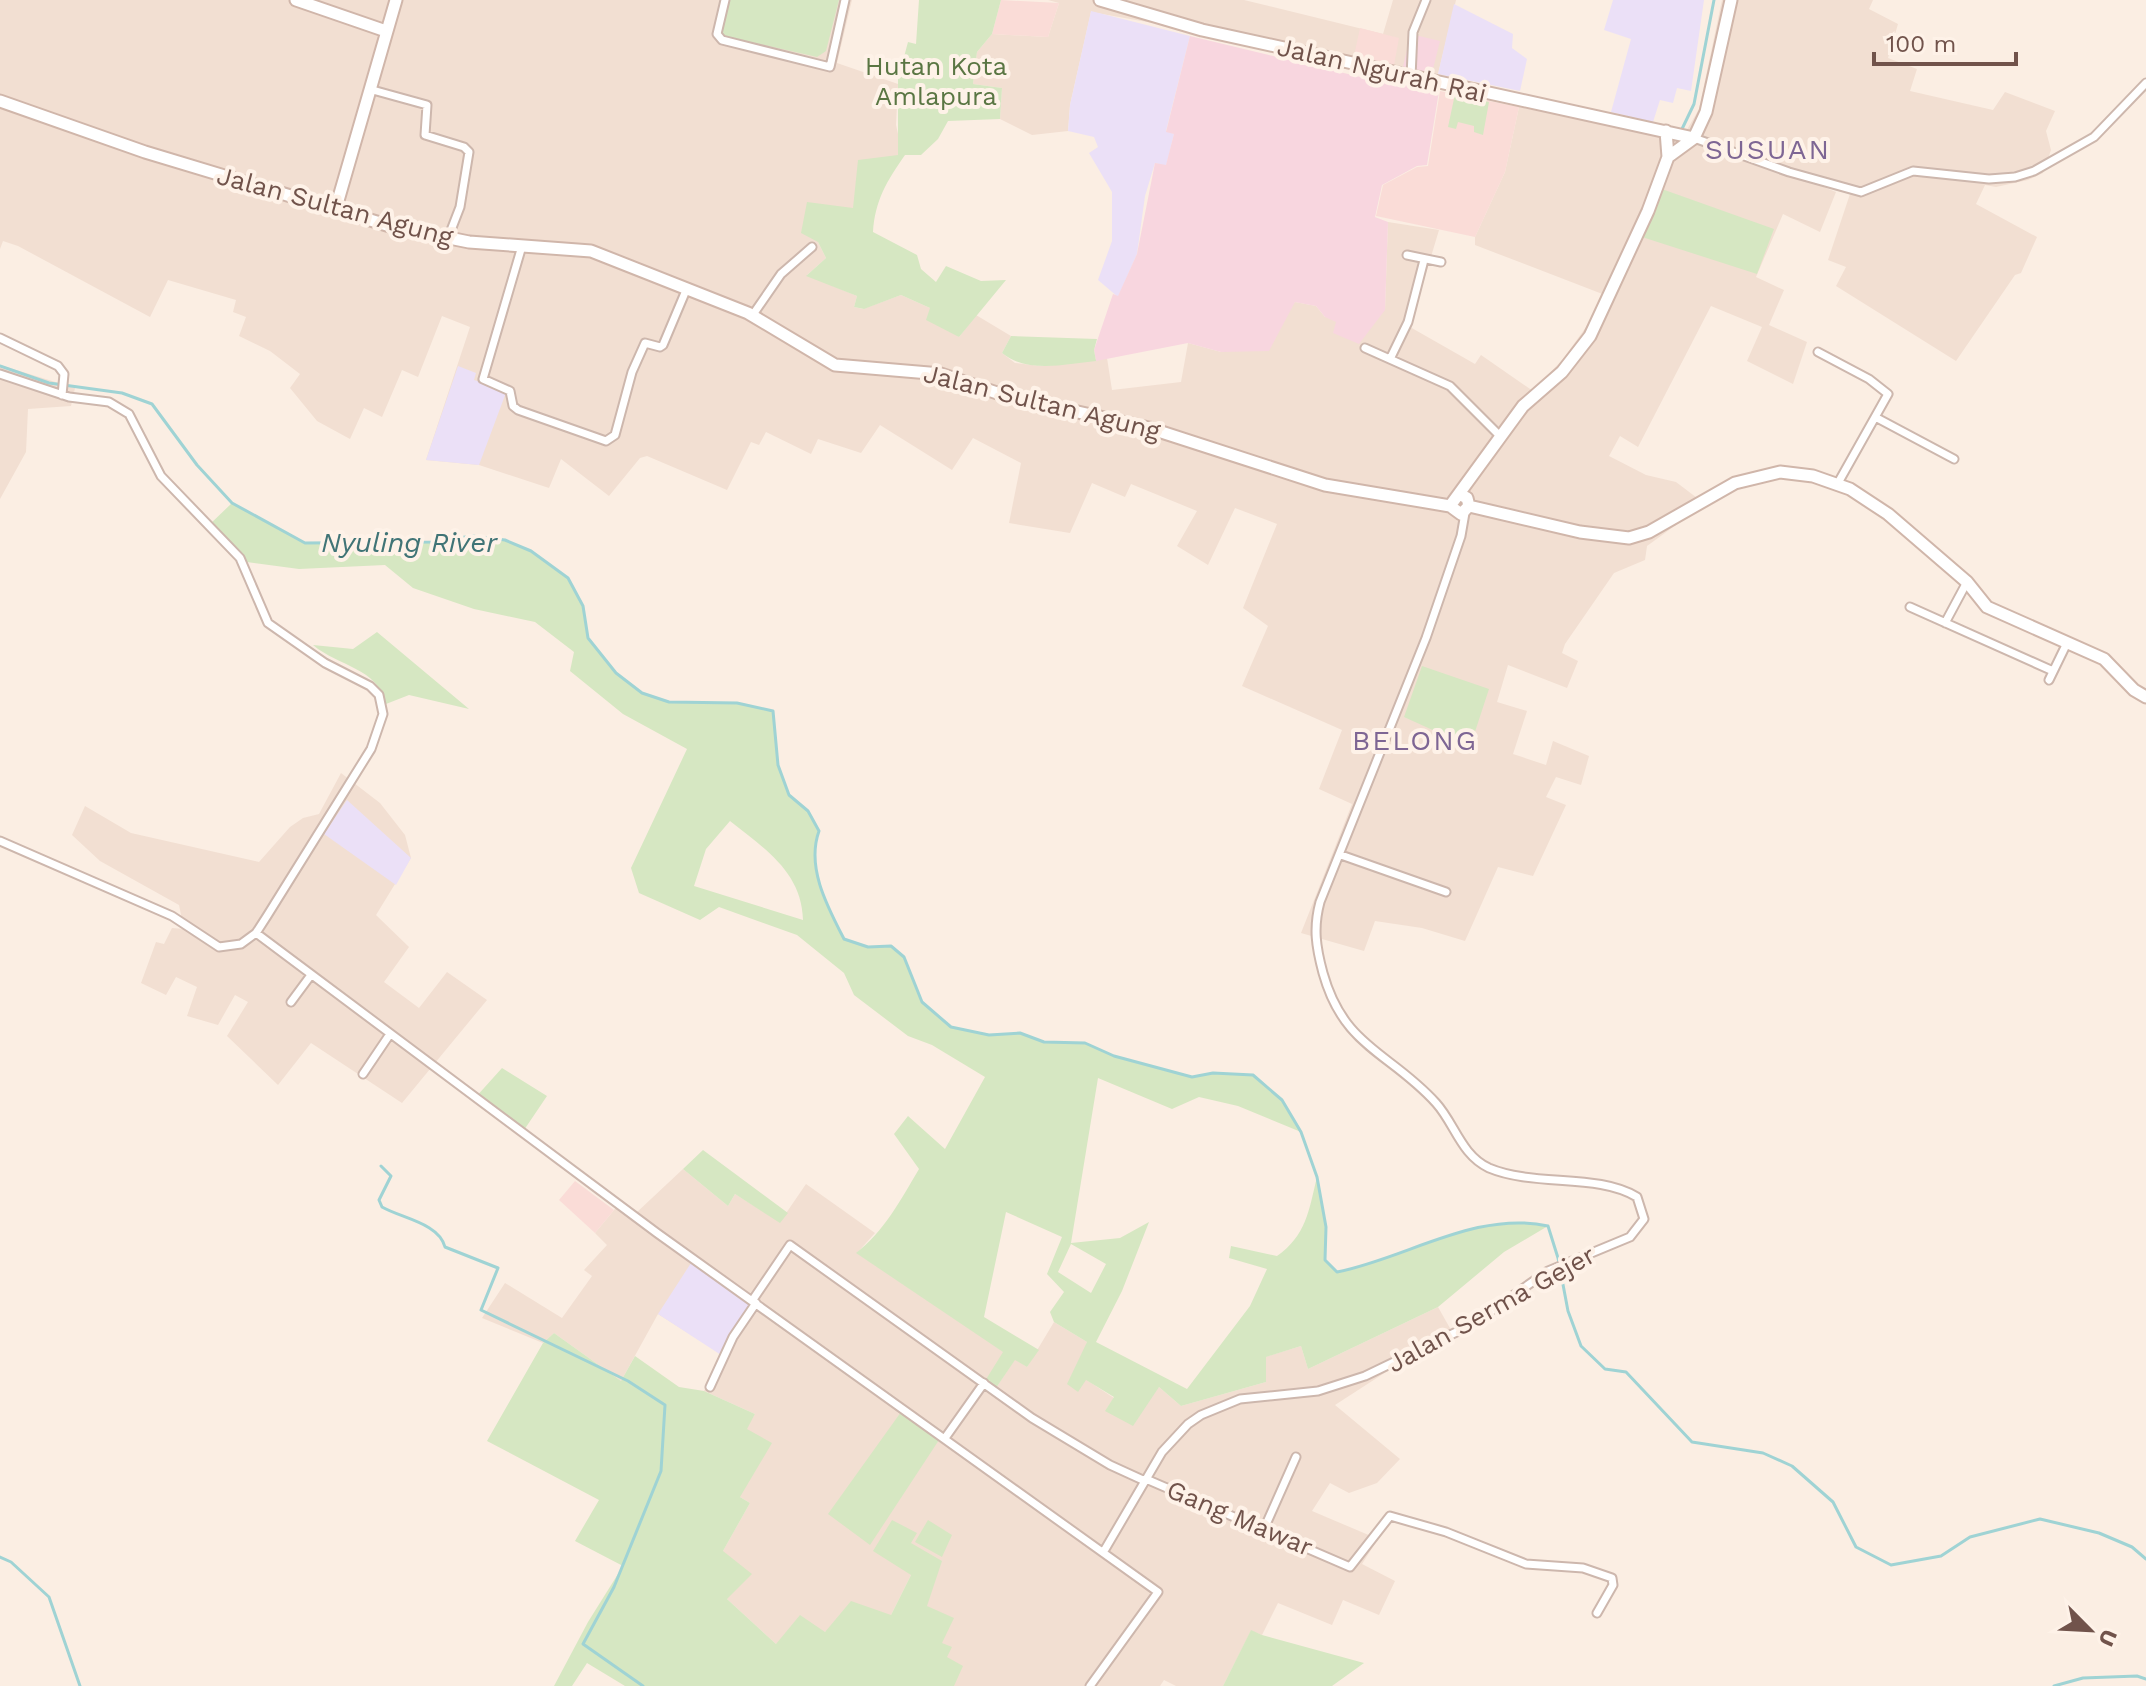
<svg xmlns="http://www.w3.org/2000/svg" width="2146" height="1686" font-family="'Work Sans',sans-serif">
<rect width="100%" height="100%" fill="#fbeee3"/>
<path fill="#f2dfd2" d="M0,0H852L837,63L898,84L896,125L900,143L898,155L854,208L818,242L826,258L807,275L857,296L854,307L863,309L901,295L930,308L959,337L976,315L1011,336L1002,353L1015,363L1040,366L1107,358L1112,390L1181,382L1188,343L1221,352L1295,302L1316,306L1325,317L1385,310L1388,222L1439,230L1410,327L1475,364L1481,355L1533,391L1563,359L1599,309L1605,295L1475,245V237L1505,172L1519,107L1681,140L1699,109L1722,0H1873L1869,9L1898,24L1888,58L1917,69L1910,91L1993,110L2005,92L2055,111L2046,131L2051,150L2043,173L2028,180L1996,187L1985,185L1976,204L2037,237L2021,273L2015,275L1956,361L1836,286L1846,267L1828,260L1850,194L1816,184L1836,192L1820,232L1783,214L1756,277L1784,290L1769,325L1807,342L1793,384L1747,361L1762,327L1711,306L1638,447L1620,436L1609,456L1646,475L1676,482L1705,504L1647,546L1645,560L1614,573L1565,644L1562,653L1578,661L1567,688L1508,665L1497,702L1527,711L1513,754L1546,765L1553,741L1589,756L1581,785L1556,777L1546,797L1566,805L1533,876L1498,867L1465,941L1422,928L1375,921L1364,951L1301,933L1352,804L1319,789L1342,730L1242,686L1268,626L1243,608L1277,524L1235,508L1208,565L1177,546L1197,511L1131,484L1125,497L1092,483L1070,533L1009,523L1021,463L973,438L952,470L880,425L861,453L818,439L811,454L766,432L759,445L751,442L727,490L647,456L640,458L609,496L561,459L549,488L479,465L426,460L470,327L442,316L418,377L402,370L382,417L364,408L350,439L317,421L290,388L300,374L270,351L239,336L246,317L233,312L236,300L168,280L150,317L18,246L3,241L0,249Z
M1048,0H1244L1383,34L1393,0H1456L1438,74L1091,12L1070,105L1068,131L1032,135L1000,119L1002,88L973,84L977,52L992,34L1048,37L1059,3Z
M0,365L75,388L71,406L28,409L26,452L0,499Z
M341,773L380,803L405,835L411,858L376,915L409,947L384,982L419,1008L447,972L487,1000L402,1103L311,1043L278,1085L227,1036L248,1002L235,995L218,1025L187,1016L197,987L176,977L166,995L141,983L156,942L164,944L172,928L184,929L179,905L100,861L72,835L85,806L131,833L259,862L290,827L303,818L319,814Z
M683,1169L728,1206L735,1194L780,1222L806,1184L875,1233L857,1253L1004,1352L996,1388L1015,1359L1027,1367L1054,1322L1087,1342L1077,1392L1085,1379L1114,1398L1106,1410L1159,1387L1181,1406L1266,1382L1265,1357L1301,1346L1308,1369L1438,1307L1451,1330L1335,1405L1400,1459L1377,1483L1349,1493L1330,1483L1312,1511L1378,1539L1362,1564L1395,1581L1379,1615L1343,1600L1332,1625L1278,1603L1262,1635L1251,1631L1223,1686H1176L1164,1680L1160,1686H954L927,1606L911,1543L893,1521L911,1575L891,1615L776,1644L727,1599L723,1551L750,1503L740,1497L746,1429L755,1414L704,1391L721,1354L658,1314L621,1381L554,1333L543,1343L482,1318L505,1283L562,1318L592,1276L584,1270L607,1245L595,1233L619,1204L636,1213Z"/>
<path fill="#fadcd7" d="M1001,0L1059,3L1048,37L992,34Z
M1360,28L1399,38L1394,65L1354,56Z
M1440,91L1519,107L1505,172L1475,237L1376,216L1383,185L1417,167L1428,166Z
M575,1181L614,1210L595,1233L559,1200Z"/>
<path fill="#ebe0f7" d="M1613,0H1704L1691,91L1677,88L1673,103L1660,100L1653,122L1611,112L1631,39L1604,30Z
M1454,4L1513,34L1512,48L1527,59L1520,91L1438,74Z
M1091,11L1190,36L1166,131L1174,134L1166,166L1155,163L1145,196L1137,254L1118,297L1098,280L1112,241V192L1089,153L1098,147L1094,137L1068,131L1070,105Z
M458,366L476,373L474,380L507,390L479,465L426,460Z
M347,800L411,858L396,885L324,834Z
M691,1263L751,1302L721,1355L658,1314Z"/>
<path fill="#f8d6df" d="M1411,34L1440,41L1428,89L1439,91L1427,165L1417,166L1382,185L1375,217L1388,222L1385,310L1359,344L1333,333L1336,322L1325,317L1316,306L1295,302L1269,351L1221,352L1188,343L1096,361L1094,350L1113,294L1118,296L1137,254L1155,163L1166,165L1174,134L1166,132L1190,36L1398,86Z"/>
<path fill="#d6e7c2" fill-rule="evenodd" d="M723,0H839L826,51L817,57L724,36L720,33Z
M919,0H1001L992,34L977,52L973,84L1002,88L1000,119L948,121L938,139L921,155H905C887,181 875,200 873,232L917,255L921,269L936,282L946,266L981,281L1006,280L959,337L926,320L930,308L901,295L864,309L854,307L857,296L806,276L826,258L818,242L801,233L807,202L853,208L858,160L898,155V79L908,42L916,44Z
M1455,94L1489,102L1483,135L1474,132V126L1458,122L1456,129L1448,127Z
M1659,188L1774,229L1757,274L1642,237Z
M1011,336L1097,339L1094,350L1096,361C1065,364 1028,374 1002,353Z
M232,503L305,543L433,542L472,536L505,540L531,551L568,578L583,606L588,638L616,673L642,693L669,702L737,703L773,711L778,765L789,795L808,811L819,831C806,868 827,905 844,939L868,947L891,946L904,957L922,1002L951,1027L989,1035L1020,1033L1044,1042L1085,1043L1114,1056L1192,1077L1213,1073L1253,1075L1282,1100L1301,1132L1238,1106L1199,1097L1172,1109L1098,1078L1071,1243L1120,1238L1149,1222L1122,1291L1096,1342L1187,1389L1250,1306L1267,1269L1229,1258L1231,1246L1277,1256C1306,1236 1309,1210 1317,1177L1326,1227L1325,1260L1337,1272C1405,1259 1476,1210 1548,1226L1504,1252L1438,1307L1308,1369L1301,1346L1266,1357V1382L1181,1406L1159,1387L1133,1426L1105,1411L1114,1397L1086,1380L1078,1392L1067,1384L1087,1342L1054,1322L1050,1312L1064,1292L1047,1274L1062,1237L1006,1212L984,1317L1039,1350L1027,1367L1015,1360L996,1388L985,1381L1003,1352L856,1253C883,1233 902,1198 919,1169L894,1134L908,1116L945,1149L985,1077L932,1045L908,1036L854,995L844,973L797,935L719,907L700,920L639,893L631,868L687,749L623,714L570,671L574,652L535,622L474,609L413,588L385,565L299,569L239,561L208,526ZM730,821C764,848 802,872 803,920L694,886L706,849ZM1071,1244L1106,1264L1091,1293L1058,1272Z
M377,632L469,709L409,695L386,704C377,667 339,667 313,645L353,649Z
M1422,666L1489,689L1470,747L1404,717Z
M502,1068L547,1096L522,1133L475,1098Z
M703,1150L788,1213L780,1223L735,1194L728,1206L683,1169Z
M554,1333L621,1381L635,1356L679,1387L704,1391L755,1414L747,1429L772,1443L740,1497L750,1503L723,1551L752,1574L727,1599L776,1644L800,1615L825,1632L851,1601L891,1615L911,1575L873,1551L892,1520L917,1533L911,1543L942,1561L927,1606L954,1618L942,1643L952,1647L947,1657L963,1666L954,1686H625L587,1663L572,1686H554L588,1622L623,1566L575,1541L599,1500L487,1441L543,1343Z
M901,1412L939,1440L870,1545L828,1514Z
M928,1520L952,1535L942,1557L915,1542Z
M1251,1630L1262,1635L1364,1663L1332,1686H1223Z"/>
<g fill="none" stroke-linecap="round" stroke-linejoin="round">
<path stroke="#9fd3d4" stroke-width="3" d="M1682,129L1694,104L1714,0
M0,366L49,383L122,393L152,404L197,465L232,503L305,543L433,542L472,536L505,540L531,551L568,578L583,606L588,638L616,673L642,693L669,702L737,703L773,711L778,765L789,795L808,811L819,831C806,867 827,906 844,939L868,947L891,946L904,957L922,1002L951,1027L989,1035L1020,1033L1044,1042L1085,1043L1114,1056L1192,1077L1213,1073L1253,1075L1282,1100L1301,1132L1317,1177L1326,1227L1325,1260L1337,1272C1405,1259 1476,1210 1548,1226L1558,1258L1568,1311L1581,1346L1605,1369L1626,1372L1692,1442L1763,1453L1792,1466L1833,1502L1856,1547L1891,1565L1941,1556L1970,1537L2040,1519L2099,1533L2132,1547L2146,1559
M381,1166L391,1176L379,1200L382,1207C401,1218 439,1223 445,1247L498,1268L481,1310L628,1381L665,1405L661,1471L614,1587L583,1644L643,1686
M0,1557L11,1562L49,1597L80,1686
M2054,1686L2083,1678L2137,1676L2146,1679"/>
<defs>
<path id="street" d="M725,0L717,34L722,40L830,67L845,0
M1411,77L1413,32L1426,0
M369,89L427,105L425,135L464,147L469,152L460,207L448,238
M1694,138L1789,172L1861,192L1913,171L1989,179L2015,177L2034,171L2094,137L2146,83
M522,246L483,379L510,391L513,406L518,410L606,441L615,435L632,372L645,343L660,347L663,345L687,288
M1407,255L1441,262
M752,316L781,274L812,247
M0,338L58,366L64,374L62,395
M1365,348L1450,386L1499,435
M1818,352L1869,379L1888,394L1838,483
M1391,357L1408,322L1424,260
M0,374L69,397L109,402L129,414L161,476L240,558L268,623L325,663L370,686L379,695L383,714L371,749L267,916L256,933L241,944L219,947L172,916L0,841
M1877,418L1954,459
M1910,607L2053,671
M1945,623L1967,582
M2049,680L2067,643
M1341,855L1446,892
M256,933L657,1233L1158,1592L1090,1686
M291,1002L311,975
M363,1074L390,1034
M752,1301L790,1245L1032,1418L1110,1465L1145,1481
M710,1387L733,1337L756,1303
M945,1438L984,1383
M1146,1479L1350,1567L1390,1516L1446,1532L1526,1564L1583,1568L1612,1578L1613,1585L1597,1613
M1264,1529L1296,1457
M1104,1551L1162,1452L1188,1424L1201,1415L1240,1399L1318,1391L1365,1376L1471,1325L1548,1271L1630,1237L1644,1219L1637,1197C1598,1173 1534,1187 1489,1168C1461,1155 1455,1124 1436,1103C1390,1052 1344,1048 1323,973C1316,947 1313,928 1320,902L1426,638L1461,536L1465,513"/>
<path id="secondary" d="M296,0L386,31
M1100,0L1202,30L1694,138L1706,112L1731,0
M0,101L145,152L390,226L469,242L591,251L748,313L835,365L941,374L1006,396L1149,428L1325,485L1450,506
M1668,157L1694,138
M335,211L396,0
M1461,495L1467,498L1469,506L1580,532L1629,538L1649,532L1735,483L1780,472L1813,476L1850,489L1888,514L1967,582L1987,607L2104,659L2134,690L2146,697
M1450,506L1523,406L1562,372L1590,336L1648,211L1668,157L1666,131
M1450,506L1461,514L1469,506"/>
</defs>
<use href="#street" stroke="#cdb7ad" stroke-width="11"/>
<use href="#secondary" stroke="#d0b6aa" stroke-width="15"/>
<use href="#street" stroke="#fff" stroke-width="7"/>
<use href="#secondary" stroke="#fff" stroke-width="11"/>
</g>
<g text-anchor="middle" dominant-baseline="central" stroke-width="8" stroke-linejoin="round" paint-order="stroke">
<g font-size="26" fill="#5a7643" stroke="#fef2e8">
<text x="936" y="66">Hutan Kota<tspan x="936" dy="30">Amlapura</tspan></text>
</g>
<g font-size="26" fill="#71534b" stroke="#fef2e8">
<text transform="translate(1382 70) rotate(13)">Jalan Ngurah Rai</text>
<text transform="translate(335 206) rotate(15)">Jalan Sultan Agung</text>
<text transform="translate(1042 402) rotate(14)">Jalan Sultan Agung</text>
<text transform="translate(1491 1309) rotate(-29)">Jalan Serma Gejer</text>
<text transform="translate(1240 1518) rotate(23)">Gang Mawar</text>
</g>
<g font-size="28" letter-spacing="2" fill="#7e6694" stroke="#fef2e8">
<text x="1768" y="149">SUSUAN</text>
<text x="1415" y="740">BELONG</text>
</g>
<g font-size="28" font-style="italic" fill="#407476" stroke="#fef2e8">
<text x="409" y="542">Nyuling River</text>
</g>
</g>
<g transform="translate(2090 1630) rotate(114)" stroke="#fef2e8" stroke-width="6" paint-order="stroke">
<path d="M0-6L14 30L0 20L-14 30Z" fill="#71534b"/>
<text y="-12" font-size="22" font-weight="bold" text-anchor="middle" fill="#71534b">U</text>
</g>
<path d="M1874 52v12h142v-12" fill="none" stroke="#71534b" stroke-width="4"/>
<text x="1886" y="52" font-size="24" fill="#71534b" stroke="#fef2e8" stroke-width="6" paint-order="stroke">100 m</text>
</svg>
